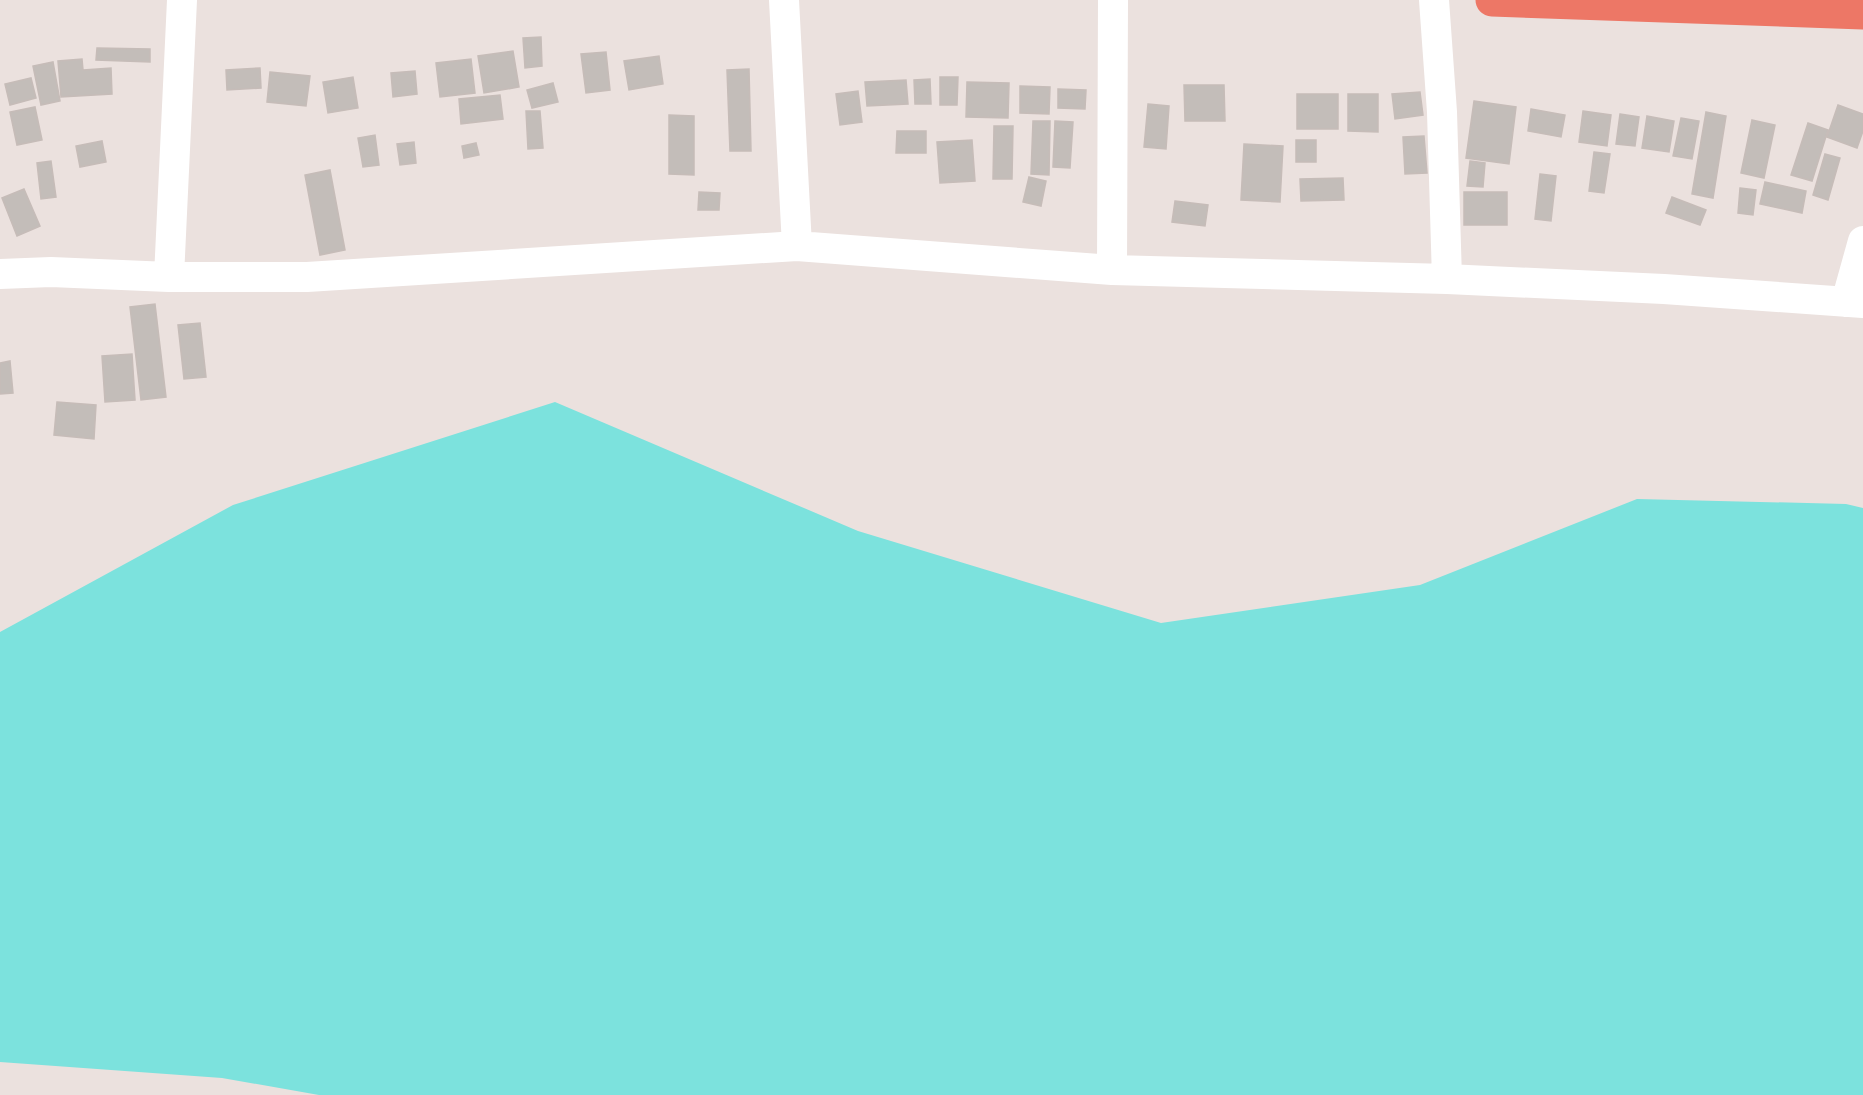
<svg xmlns="http://www.w3.org/2000/svg" width="1863" height="1095" font-family="'Nunito Sans',sans-serif">
<rect width="100%" height="100%" fill="#ebe1de"/>
<path fill="#7ce2dd" d="M555,402L858,531L1161,623L1420,585L1637,499L1846,504L1863,508V1095H319L222,1078L0,1062V632L233,505Z"/>
<path fill="#c3bdb9" stroke="#c6bcb8" stroke-width="1.5" d="M541,37L542,66L525,68L523,38Z
M97,48L150,49V62L96,60Z
M513,51L519,87L484,93L478,56Z
M606,52L610,90L586,93L581,54Z
M659,56L663,84L629,90L624,61Z
M82,59L83,70L111,68L112,94L61,97L58,61Z
M471,59L475,93L440,97L436,63Z
M53,62L60,101L41,105L33,66Z
M260,68L261,88L227,90L226,70Z
M749,69L751,151H730L727,70Z
M415,71L417,94L393,97L391,73Z
M270,72L310,76L306,106L267,102Z
M353,77L358,108L328,113L323,82Z
M940,77H958L957,105H940Z
M31,78L36,98L10,105L5,84Z
M930,79L931,104H915L914,80Z
M906,80L908,104L867,106L865,82Z
M967,82L1009,83L1008,118L966,117Z
M553,83L558,102L532,108L527,90Z
M1184,85H1224L1225,121H1185Z
M1020,86L1050,87L1049,114L1020,113Z
M1058,89L1086,90L1085,109L1058,108Z
M858,91L862,122L840,125L836,94Z
M1420,92L1423,115L1395,119L1392,94Z
M1297,94H1338V129H1297Z
M1348,94H1378V132L1348,131Z
M500,95L503,119L461,124L459,99Z
M1474,101L1516,107L1509,164L1466,158Z
M1148,104L1169,106L1166,149L1144,147Z
M1838,105L1863,114V131L1857,148L1827,137Z
M35,107L42,140L17,145L10,112Z
M1531,109L1565,115L1561,137L1528,131Z
M526,111H540L543,148L528,149Z
M1583,111L1611,115L1607,146L1579,142Z
M1706,112L1726,116L1713,198L1692,194Z
M1620,114L1639,117L1635,146L1616,144Z
M669,115L694,116V175L669,174Z
M1647,116L1674,121L1669,152L1642,148Z
M1681,118L1699,121L1692,159L1673,156Z
M1752,120L1775,125L1764,178L1741,173Z
M1033,121H1050L1049,175L1031,174Z
M1055,121L1073,122L1070,168L1053,167Z
M1808,123L1828,130L1812,181L1791,175Z
M994,126H1013L1012,179H993Z
M897,131H926V153H896Z
M375,135L379,165L363,167L358,138Z
M1424,136L1427,173L1405,174L1403,137Z
M972,140L975,181L940,183L937,142Z
M1296,140H1316V162H1296Z
M102,141L106,162L80,167L76,146Z
M414,142L416,163L400,165L397,144Z
M476,143L479,155L464,158L462,146Z
M1244,144L1283,146L1280,202L1241,200Z
M1594,152L1610,154L1604,193L1589,191Z
M1825,154L1840,158L1828,200L1813,195Z
M51,161L56,197L41,199L37,163Z
M1470,161L1485,163L1483,187L1467,186Z
M330,170L345,250L320,255L305,175Z
M1540,174L1556,176L1551,221L1535,219Z
M1029,177L1046,181L1041,206L1023,202Z
M1343,178L1344,200L1301,201L1300,179Z
M1765,182L1806,191L1802,213L1760,204Z
M1740,188L1756,190L1753,215L1738,213Z
M24,189L40,226L17,236L2,198Z
M699,192L720,193L719,210H698Z
M1464,192H1507V225H1464Z
M1672,197L1706,210L1700,225L1666,213Z
M1175,201L1208,205L1205,226L1172,222Z
M155,304L166,397L141,400L130,307Z
M200,323L206,377L184,379L178,325Z
M132,354L135,400L105,402L102,356Z
M10,361L13,393L0,394V363Z
M57,402L96,405L94,439L54,435Z"/>
<g fill="none" stroke-linecap="round" stroke-linejoin="round">
<path stroke="#fff" stroke-width="30" d="M784,0L797,246
M1434,0L1442,112L1447,279
M1112,270L1113,0
M0,274L51,272L169,277H307L797,246L1112,270L1447,279L1664,289L1863,303
M169,277L182,0
M1846,302L1863,241"/>
<path stroke="#ed7766" stroke-width="33" d="M1492,0L1863,13"/>
</g>
</svg>
